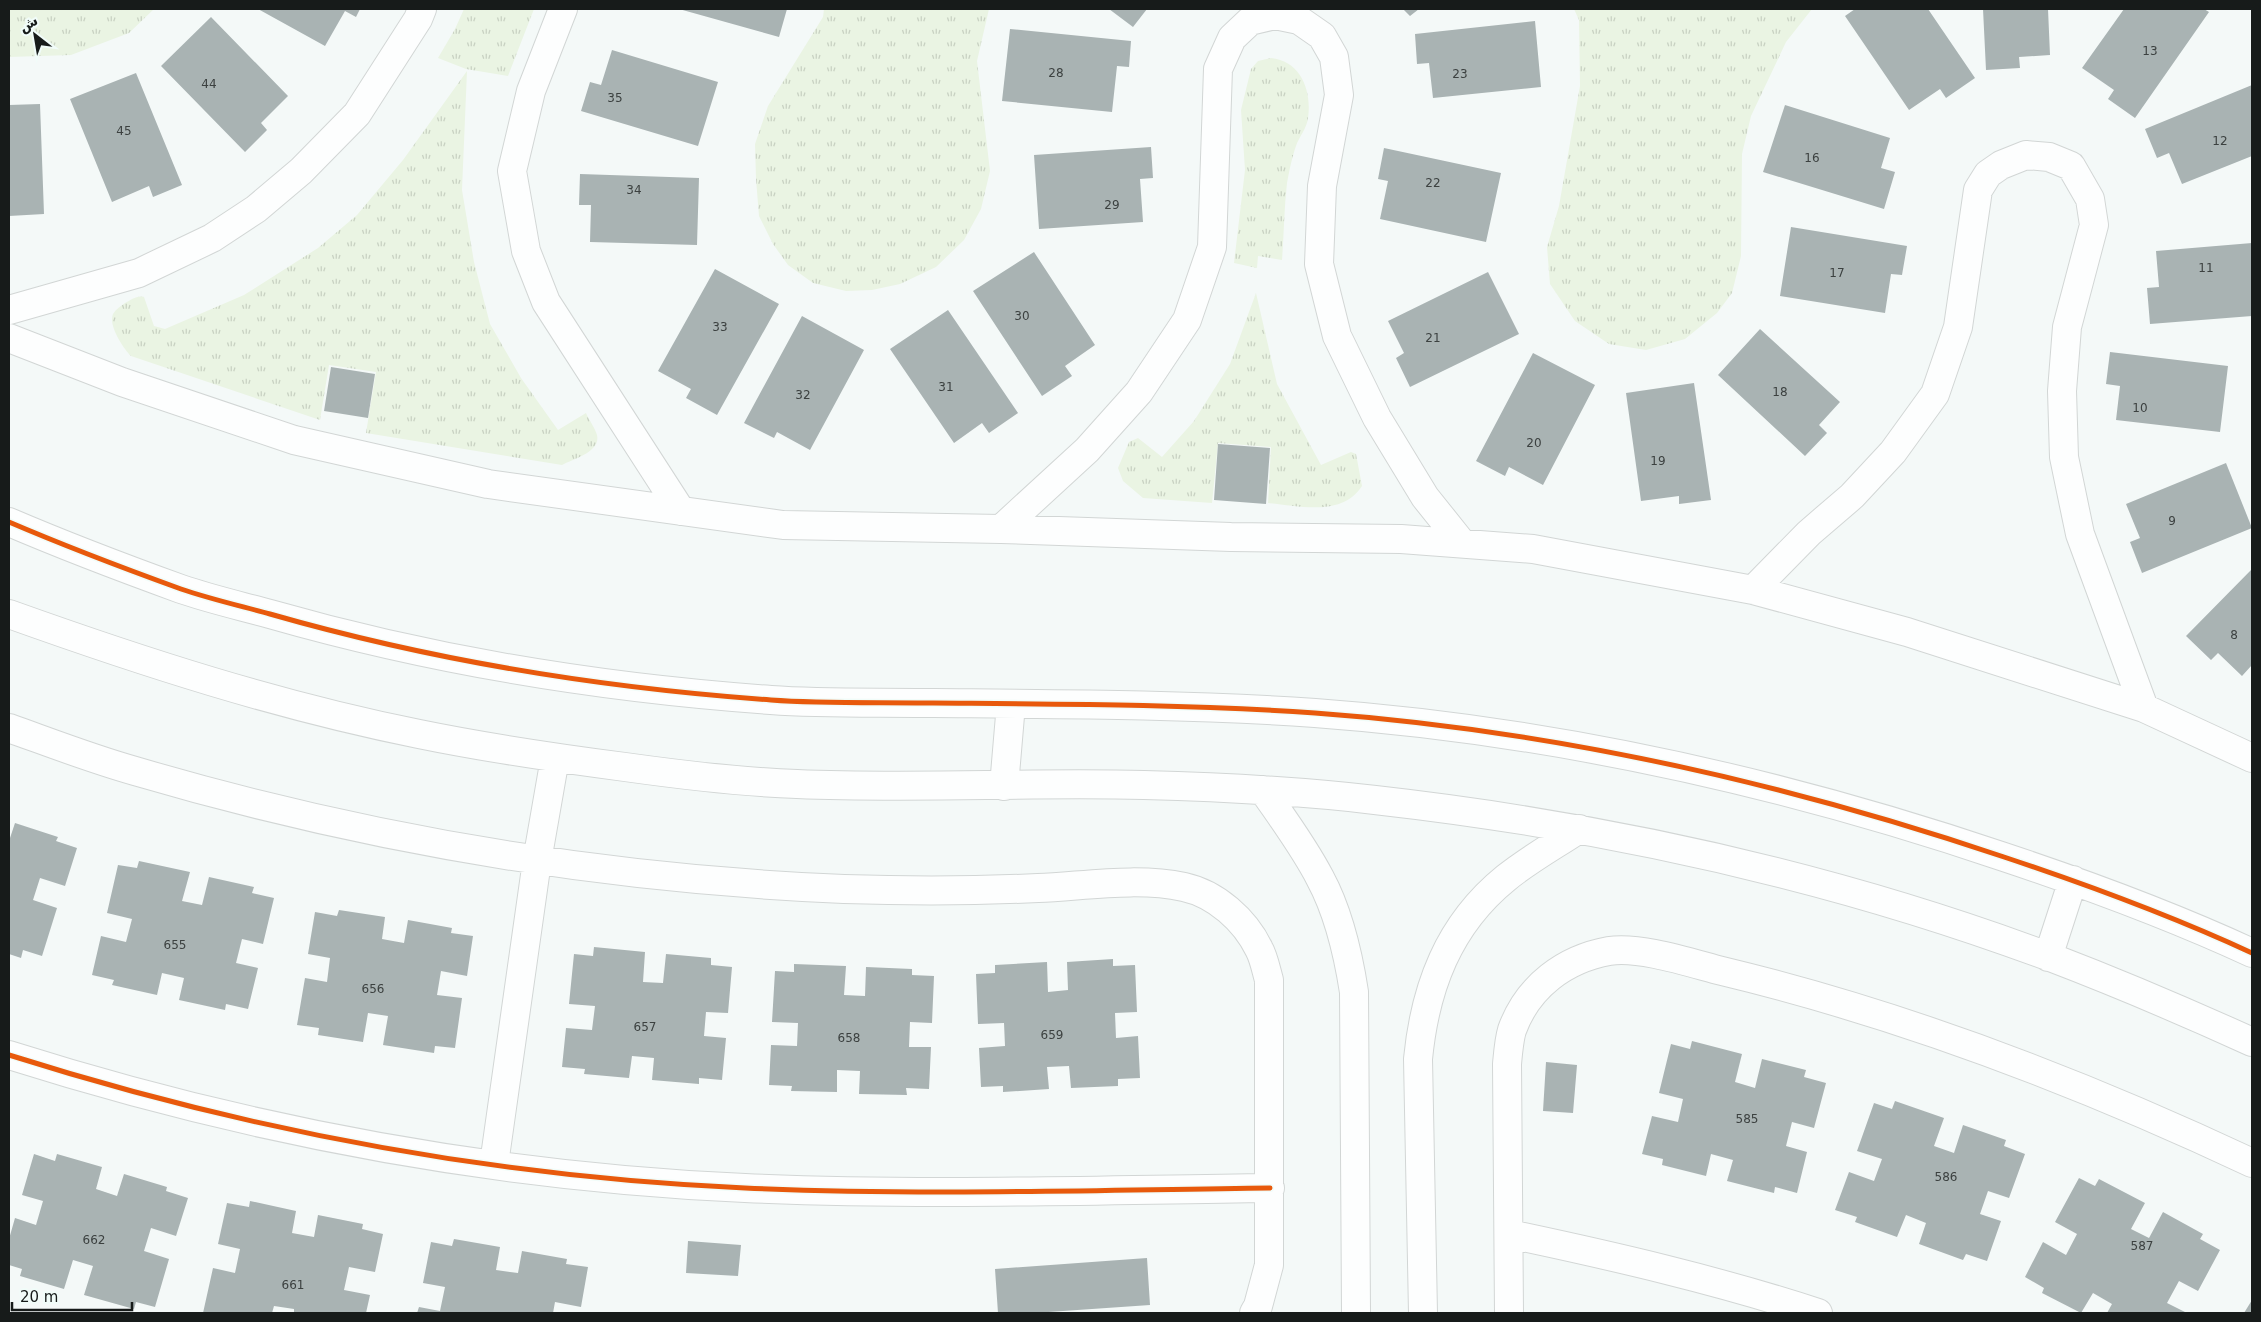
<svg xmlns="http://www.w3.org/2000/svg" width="2261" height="1322" font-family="'DejaVu Sans','Noto Naskh Arabic',sans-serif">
<defs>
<pattern id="grass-tufts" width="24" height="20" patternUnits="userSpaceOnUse" patternTransform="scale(1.25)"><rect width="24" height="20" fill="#eaf4e3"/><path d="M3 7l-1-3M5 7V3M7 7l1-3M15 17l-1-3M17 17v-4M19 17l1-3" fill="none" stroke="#c8d1c2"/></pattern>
</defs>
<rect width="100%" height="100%" fill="#f4f9f8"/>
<path fill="url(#grass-tufts)" d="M9,9H154L129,33L71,55L9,57Z
M464,9H534L508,76L466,69L438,58L455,29Z
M824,9H989L977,61L990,171L981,209L964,240L936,267L900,284L872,290L846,291L813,283L788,265L773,244L759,216L756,179L755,144L768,106L823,17Z
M1574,9H1812L1786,42L1751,116L1742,154L1741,256L1732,293L1717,313L1685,339L1646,350L1609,344L1575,321L1550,284L1547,247L1559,206L1580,86L1579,20Z
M1271,58C1301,61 1312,91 1308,118C1307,128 1299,137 1296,146C1292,157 1289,172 1287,183C1284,209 1284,235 1282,260L1258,256L1257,268L1234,263L1245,170L1241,110L1251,69L1258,61Z
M467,71L462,190L474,262L490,324L521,378L558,430L586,413C589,420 595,428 597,435C601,452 573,459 562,465L366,433L376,372L329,365L320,420L131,356C123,348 108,325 113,314C116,309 121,306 125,303C131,300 137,295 144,297L154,326L165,329L244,295L318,248L357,215L403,160Z
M1256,293L1277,384L1321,465L1351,452L1356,454L1362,486C1342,517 1300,506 1268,503L1271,447L1218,443L1212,503L1143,498L1123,481L1118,468L1129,442L1138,438L1162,457L1194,421L1230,364Z"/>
<path fill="#a9b3b3" d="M258,9H360L356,17L345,11L325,46Z
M679,9H787L779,37Z
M1109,9H1147L1133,27Z
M1403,9H1419L1410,16Z
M1855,9H1928L1975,78L1946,98L1940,89L1909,110L1845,16Z
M1983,9H2048L2050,55L2019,57L2020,68L1986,70Z
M2124,9H2204L2209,12L2135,118L2108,99L2114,90L2082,68Z
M211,17L288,96L261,123L267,130L245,152L161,66Z
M1535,21L1541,87L1433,98L1429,63L1417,64L1415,34Z
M1010,29L1131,41L1129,67L1117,66L1112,112L1002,101Z
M612,50L718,82L698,146L581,111L590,82L601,85Z
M136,73L182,185L153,197L149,186L112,202L70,99Z
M2252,85V156L2182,184L2169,153L2157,158L2145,129Z
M40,104L44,214L9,216V105Z
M1785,105L1890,138L1881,168L1895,172L1884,209L1763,172Z
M1151,147L1153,178L1140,179L1143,222L1039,229L1034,155Z
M1384,148L1501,173L1486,242L1380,219L1388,181L1378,179Z
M580,174L699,178L697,245L590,242L591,205H579Z
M1791,227L1907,246L1902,275L1891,274L1885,313L1780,296Z
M2252,243V316L2150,324L2147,288L2159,287L2156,251Z
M1034,252L1095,345L1065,366L1072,376L1042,396L973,291Z
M715,269L779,304L717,415L686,398L691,389L658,371Z
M1488,272L1519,334L1410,387L1396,358L1404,353L1388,321Z
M948,310L1018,413L989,433L982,423L954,443L890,349Z
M802,316L864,350L810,450L777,432L774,438L744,423Z
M1760,329L1840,402L1819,425L1827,433L1805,456L1718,375Z
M2110,352L2228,366L2220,432L2116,420L2120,386L2106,384Z
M1533,353L1595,385L1543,485L1509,467L1505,476L1476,461Z
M331,367L375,374L368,418L324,411Z
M1694,383L1711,500L1679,504V496L1641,501L1626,393Z
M1218,444L1270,448L1266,504L1214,500Z
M2226,463L2252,528L2142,573L2130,542L2140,538L2126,504Z
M2252,569V665L2242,676L2218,653L2211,660L2186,636Z
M15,823L58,837L56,841L77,848L65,886L40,878L33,900L57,908L42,956L23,950L21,958L9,954V841Z
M139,861L190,872L182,901L202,905L209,877L254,887L252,893L274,898L263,944L242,939L236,963L258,968L248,1009L226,1004L225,1010L179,1000L184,978L162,973L157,995L112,985L114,980L92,975L101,936L126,942L132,919L107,913L118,865L137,868Z
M339,910L385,917L382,939L404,943L408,920L452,928L451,933L473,936L467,976L441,971L437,995L462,998L455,1048L435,1046L434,1053L383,1045L388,1016L368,1013L363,1042L318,1035L319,1028L297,1025L305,978L327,982L330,958L308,954L315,912L337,916Z
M594,947L645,952L643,982L663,983L666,954L711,958V965L732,967L728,1013L706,1012L704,1036L726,1038L722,1080L699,1078V1084L652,1080L654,1058L632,1056L629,1078L584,1074L585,1069L562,1067L566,1028L592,1030L595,1006L569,1004L574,954L593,956Z
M1113,959V966L1135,965L1137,1012L1115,1013L1116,1038L1138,1036L1140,1078L1118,1079V1086L1071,1088L1069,1066L1047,1067L1049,1089L1003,1092V1086L981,1087L979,1048L1005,1046L1004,1023L978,1024L976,974L995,973V965L1047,962L1048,992L1068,990L1067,962Z
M794,964L846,966L844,995L865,996L866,967L912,969V975L934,976L932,1023L910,1022L909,1047H931L929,1089L906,1088L907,1095L859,1094L860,1071L837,1070V1092L791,1091L792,1086L769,1085L771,1045L797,1046L798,1023L772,1022L775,971L794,972Z
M1692,1041L1742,1054L1735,1082L1755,1088L1762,1059L1806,1070L1804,1077L1826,1083L1814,1128L1792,1122L1786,1146L1807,1152L1797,1193L1775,1187L1774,1193L1727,1181L1733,1160L1711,1154L1706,1176L1662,1165L1663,1159L1642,1154L1652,1116L1678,1122L1683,1099L1659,1093L1671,1044L1690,1049Z
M1546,1062L1577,1065L1573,1113L1543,1111Z
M1895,1101L1944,1118L1934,1146L1954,1153L1963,1125L2006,1140L2004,1146L2025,1154L2009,1198L1988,1191L1980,1214L2001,1221L1987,1261L1966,1254L1963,1260L1919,1244L1926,1223L1906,1215L1897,1237L1855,1222L1857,1217L1835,1210L1849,1172L1874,1181L1882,1159L1857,1151L1874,1103L1892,1109Z
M34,1154L55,1161L57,1154L102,1167L96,1189L117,1196L124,1174L167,1187L166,1191L188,1198L176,1236L151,1228L144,1251L169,1259L155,1307L136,1302L134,1309L84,1295L93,1266L73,1260L64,1289L20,1276L22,1269L9,1265V1239L15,1218L36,1225L43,1201L22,1195Z
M2079,1178L2095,1186L2099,1179L2145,1203L2131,1229L2149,1238L2163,1212L2203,1234L2200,1239L2220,1250L2198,1291L2179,1281L2167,1303L2187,1313H2107L2112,1304L2093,1293L2081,1313L2042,1293L2044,1288L2025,1277L2043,1242L2066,1255L2077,1234L2055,1222Z
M250,1201L296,1211L292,1233L314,1237L318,1215L363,1224L362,1229L383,1234L375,1272L349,1267L344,1290L370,1295L366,1313H294V1309L274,1306L272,1313H203L213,1268L235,1273L240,1249L218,1244L227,1203L249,1207Z
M454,1239L500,1247L496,1270L518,1273L522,1251L567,1259L566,1264L588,1267L581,1307L555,1302L553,1313H417L419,1307L440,1311L445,1287L423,1283L431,1242L452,1246Z
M688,1241L741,1245L738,1276L686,1273Z
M1147,1258L1150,1305L1034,1313H998L995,1269Z
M2252,1300V1313H2244Z"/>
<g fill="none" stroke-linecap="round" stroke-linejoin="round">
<defs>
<path id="minor" d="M563,9L531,91L512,171L526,251L546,302L681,511
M9,310L139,273L212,238L256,209L301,171L357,114L418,19L422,9
M9,338L122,382L294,440L488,484L783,525L1001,529L1231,537L1401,539L1533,549L1753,590L1907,632L2144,708L2252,758
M9,522C65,546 123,568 181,589C210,599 241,606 270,614C434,661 602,688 771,700C825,704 880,702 933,703C1061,704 1188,704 1315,713C1549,730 1782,782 2004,857C2088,885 2172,916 2252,953
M1001,529L1087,450L1139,392L1187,320L1212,247L1218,69L1232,38L1250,21L1275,15L1299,20L1322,36L1334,57L1339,95L1322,186L1319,264L1337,336L1377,418L1425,497L1461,542
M1753,590L1809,533L1852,496L1893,452L1935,394L1958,327L1978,190L1988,174L2001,165L2026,155L2049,157L2071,166L2090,199L2094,225L2067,327L2062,391L2064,457L2080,534L2144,708
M9,614C143,662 279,706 419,734C487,748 556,758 625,767C682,775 740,782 797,784C913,789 1029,782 1144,785C1221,787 1299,791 1375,800C1605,826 1833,876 2050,957C2118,983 2186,1012 2252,1042
M9,728C51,743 92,759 135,771C366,839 604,879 844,889C908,891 974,891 1038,888C1085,886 1137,877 1184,887C1216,894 1245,920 1259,949C1264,958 1266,970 1269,980V1265L1258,1306L1254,1313
M1004,786L1011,704
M1263,790C1283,819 1304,847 1320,878C1339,913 1348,953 1354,992L1356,1313
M2048,957L2073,880
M9,1055C246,1130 496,1177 745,1188C919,1196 1095,1190 1270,1188
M494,1164L537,861L555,758
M1509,1234C1613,1256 1717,1280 1818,1313
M1423,1313L1418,1059C1425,988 1448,925 1506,878C1528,860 1555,845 1579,829
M1509,1313L1507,1064C1508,1053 1509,1040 1512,1030C1528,986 1565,959 1609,951C1640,946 1691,963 1722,971C1905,1015 2082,1083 2252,1163"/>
</defs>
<use href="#minor" stroke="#d2d6d5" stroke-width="30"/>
<use href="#minor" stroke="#fdfefe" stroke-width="28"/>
<defs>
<path id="cycleway" d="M9,522C65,546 123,568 181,589C210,599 241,606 270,614C434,661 602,688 771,700C825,704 880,702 933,703C1061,704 1188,704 1315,713C1549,730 1782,782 2004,857C2088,885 2172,916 2252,953
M9,1055C246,1130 496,1177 745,1188C919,1196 1095,1190 1270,1188"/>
</defs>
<use href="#cycleway" stroke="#f1fcf9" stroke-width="8"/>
<use href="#cycleway" stroke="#e8590c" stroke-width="5"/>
</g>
<g text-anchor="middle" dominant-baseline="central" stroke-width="5" stroke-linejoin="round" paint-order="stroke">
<g font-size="12" fill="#3c4140">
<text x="2150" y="51">13</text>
<text x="1056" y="73">28</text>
<text x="1460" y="74">23</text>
<text x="209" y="84">44</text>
<text x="615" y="98">35</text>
<text x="124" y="131">45</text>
<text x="2220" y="141">12</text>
<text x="1812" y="158">16</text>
<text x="1433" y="183">22</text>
<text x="634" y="190">34</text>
<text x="1112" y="205">29</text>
<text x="2206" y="268">11</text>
<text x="1837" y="273">17</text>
<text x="1022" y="316">30</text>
<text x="720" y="327">33</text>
<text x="1433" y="338">21</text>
<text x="946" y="387">31</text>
<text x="1780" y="392">18</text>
<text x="803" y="395">32</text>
<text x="2140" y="408">10</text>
<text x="1534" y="443">20</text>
<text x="1658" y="461">19</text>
<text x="2172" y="521">9</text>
<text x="2234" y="635">8</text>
<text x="175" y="945">655</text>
<text x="373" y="989">656</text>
<text x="645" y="1027">657</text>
<text x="1052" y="1035">659</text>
<text x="849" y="1038">658</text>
<text x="1747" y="1119">585</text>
<text x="1946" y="1177">586</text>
<text x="94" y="1240">662</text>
<text x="2142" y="1246">587</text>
<text x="293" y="1285">661</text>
</g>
</g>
<rect width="2261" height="1322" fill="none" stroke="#171b1a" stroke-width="20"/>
<g transform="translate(35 35) rotate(329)" stroke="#f1fcf9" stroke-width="4" paint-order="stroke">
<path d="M0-4L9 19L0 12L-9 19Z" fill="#171b1a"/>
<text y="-8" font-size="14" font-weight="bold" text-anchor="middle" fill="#171b1a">ش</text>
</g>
<path d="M12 1302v8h120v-8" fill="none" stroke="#171b1a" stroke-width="2.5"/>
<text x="20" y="1302" font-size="15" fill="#171b1a" stroke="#f1fcf9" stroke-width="4" paint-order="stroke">20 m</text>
</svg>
